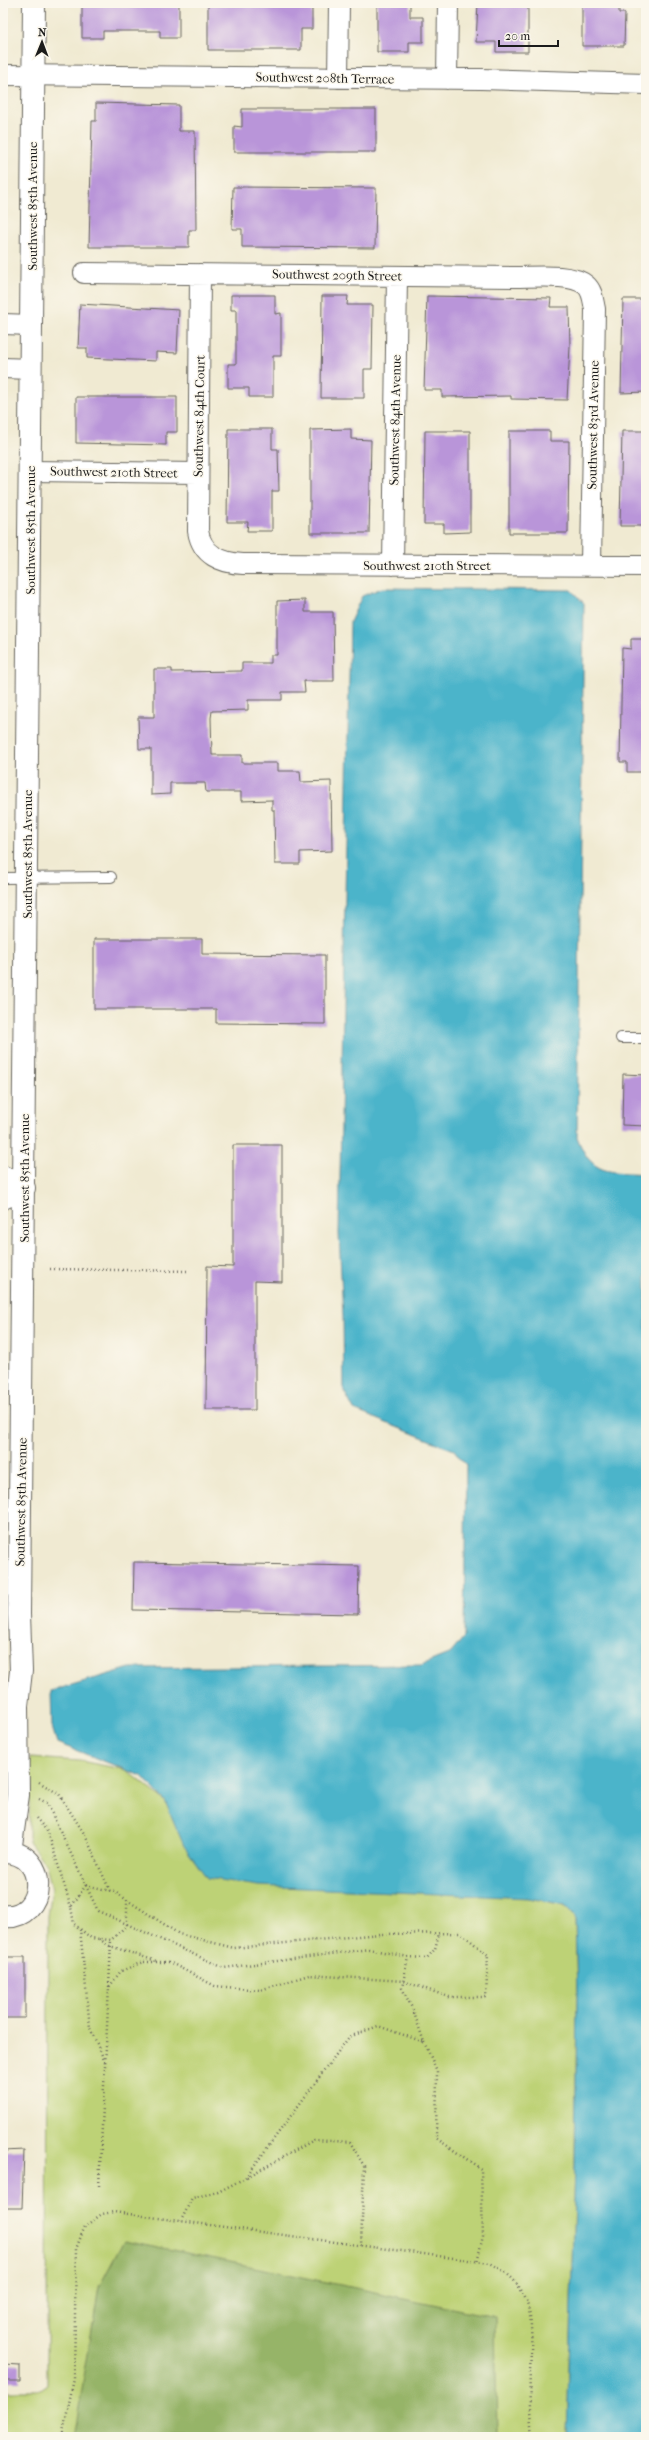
<svg xmlns="http://www.w3.org/2000/svg" width="649" height="2440" font-family="'IM FELL French Canon',serif">
<rect width="100%" height="100%" fill="#fbf7ec"/>
<filter id="ink" filterUnits="userSpaceOnUse"><feTurbulence type="fractalNoise" baseFrequency=".025" numOctaves="2"/><feDisplacementMap in="SourceGraphic" scale="8" xChannelSelector="R" yChannelSelector="G"/><feConvolveMatrix kernelMatrix="1 2 1 2 8 2 1 2 1" color-interpolation-filters="sRGB"/></filter>
<filter id="wash" filterUnits="userSpaceOnUse"><feTurbulence type="fractalNoise" baseFrequency=".012" numOctaves="4" result="noise"/><feDisplacementMap in="SourceGraphic" scale="16" xChannelSelector="R" yChannelSelector="G"/><feGaussianBlur stdDeviation="0.9" result="paint"/><feColorMatrix in="noise" values="0 0 0 0 0 0 0 0 0 0 0 0 0 0 0 0 0 1.4 0 .05"/><feComposite in="paint" operator="in"/></filter>
<g filter="url(#wash)">
<rect width="100%" height="100%" fill="#f0ead2"/>
<path fill="#bdd276" stroke="#6c7749" d="M30,1758L80,1761L127,1770L165,1801L529,1898L565,1905L575,1917L577,1996L575,2166L567,2437H3V2391H37L47,2384L48,1916L52,1889L46,1865L29,1842Z"/>
<path fill="#96b467" stroke="#596842" d="M124,2240L495,2317L497,2437H74L99,2287Z"/>
<path fill="#4cb4ca" stroke="#346873" d="M382,588L571,590L584,603L577,1137C592,1177 609,1171 646,1174V2437H567L575,2166L577,1996L575,1917L565,1905L529,1898L258,1886L207,1878L184,1846L165,1801L142,1776L57,1743L52,1727L51,1691L130,1668L421,1665L451,1653L464,1637L466,1465L454,1450L354,1410L344,1391L343,1317L339,1233L350,622L362,596Z"/>
<g id="blocks">
<path fill="#b995d9" d="M82,3H179V38H160V31H103V38H82Z
M208,3H312V29H301V50H208Z
M377,3H410V17H423V42H409V52H377Z
M478,3H528V52H496V42H476Z
M582,3H619V13H625L624,46H582Z
M96,103L179,105V131H195L196,230H189V247H89L92,121H96Z
M242,109H376V152H234V126L242,127Z
M233,187L376,188L375,248L242,247V229H232Z
M231,295H275V314L281,313V356H273V397H249V388H228V364H236V310H231Z
M322,296H348L347,305H373L372,369H364V398H321Z
M427,296L551,298L550,307H569L570,347L567,400L511,399V396L442,397V390H424Z
M623,299H646V392L621,393Z
M80,304L179,310L177,353L156,352V361L87,358V348H78Z
M76,397H177V432H166V445L76,443Z
M228,429H272V449H278L279,491H272V531H247L248,522H227Z
M351,429V439L371,440L369,533H310V430Z
M425,431H470V532L444,533V524H424Z
M509,431H550V441H569L568,533H509Z
M622,431H646V526H620Z
M305,600V612H333L334,681H304L305,692H282V700H248V710L212,711L211,718L212,755H242V763H278V771H300L301,782L331,781L332,851L300,852V864H275L274,810H272V800L241,801V792H206L205,783H170V794L151,795V749H139L138,717H154V669H172V672L242,671V663H271V655H277V601Z
M631,639H646V772H627V762H620L622,648L631,649Z
M94,939H202V954L325,955V1024L216,1023V1009H94Z
M623,1074L646,1075V1126L622,1125Z
M233,1145H282V1282L255,1281V1410H206L207,1266L233,1267Z
M134,1562L359,1566L358,1614L133,1610Z
M3,1957H25V2018H3Z
M24,2150L22,2208H3V2151Z
M3,2364L20,2365V2381H3Z"/>
</g>
</g>
<g filter="url(#ink)">
<use href="#blocks" fill-opacity="0" stroke="#66645c" stroke-width="1"/>
<g fill="none" stroke-linecap="round" stroke-linejoin="round">
<defs>
<path id="service" d="M3,878L111,877
M621,1038H646"/>
<path id="minor" d="M3,75L481,79L646,84
M338,78L339,3
M447,79L448,3
M84,273L515,277C534,277 572,273 586,285C593,291 593,301 595,309L591,565
M200,274L198,531C202,555 221,563 243,564L646,566
M3,324L32,325
M3,368L31,369
M30,471L198,473
M393,565L397,276"/>
<path id="tertiary" d="M3,1177L24,1188
M3,1198L24,1188
M3,1852C51,1851 46,1921 3,1916
M10,1852L18,1795L17,1706L21,1671L19,1614L34,3"/>
</defs>
<use href="#service" stroke="#66645c" stroke-width="12"/>
<use href="#minor" stroke="#66645c" stroke-width="22"/>
<use href="#tertiary" stroke="#66645c" stroke-width="24"/>
<path stroke="#66645c" stroke-width="2.5" stroke-dasharray="1 3" stroke-linecap="butt" d="M50,1269L188,1271
M39,1782L59,1794L85,1835L110,1891
M39,1799L47,1803L98,1911L224,1968L369,1949L408,1957L402,1988L413,2010L424,2042L378,2026L349,2037L245,2178L218,2192L192,2198L181,2221
M36,1818L48,1832L71,1907
M86,1885L115,1892L127,1900V1925L111,1940L91,1938L74,1924L71,1907Z
M80,1929L90,2028L105,2062
M99,1939L110,1946L156,1961
M408,1957L427,1958L435,1949L439,1933
M109,1987L111,1940
M424,2042L437,2071L436,2138L481,2169L483,2236L477,2262
M247,2177L314,2140L350,2142L364,2166L361,2246
M99,2186L109,1987L121,1971L143,1962H169L215,1986L260,1990L309,1975L403,1981L449,1997H486L488,1955L461,1933L380,1934L234,1948L179,1934L127,1900
M62,2437L74,2379L76,2249L85,2226L102,2214L114,2212L490,2263C538,2287 532,2327 530,2372C529,2394 530,2415 532,2437"/>
<use href="#service" stroke="#fff" stroke-width="10"/>
<use href="#minor" stroke="#fff" stroke-width="20"/>
<use href="#tertiary" stroke="#fff" stroke-width="22"/>
</g>
</g>
<g text-anchor="middle" dominant-baseline="central" stroke-width="3" stroke-linejoin="round" paint-order="stroke">
<g font-size="13" fill="#1c1c1c" stroke="#fbf7ec">
<text transform="translate(325 78) rotate(1)">Southwest 208th Terrace</text>
<text transform="translate(32 206) rotate(-90)">Southwest 85th Avenue</text>
<text transform="translate(337 275) rotate(1)">Southwest 209th Street</text>
<text transform="translate(199 416) rotate(-89)">Southwest 84th Court</text>
<text transform="translate(395 420) rotate(-89)">Southwest 84th Avenue</text>
<text transform="translate(593 425) rotate(-89)">Southwest 83rd Avenue</text>
<text transform="translate(114 472) rotate(1)">Southwest 210th Street</text>
<text transform="translate(30 530) rotate(-90)">Southwest 85th Avenue</text>
<text x="427" y="565">Southwest 210th Street</text>
<text transform="translate(27 854) rotate(-90)">Southwest 85th Avenue</text>
<text transform="translate(24 1178) rotate(-90)">Southwest 85th Avenue</text>
<text transform="translate(21 1502) rotate(-89)">Southwest 85th Avenue</text>
</g>
</g>
<rect width="649" height="2440" fill="none" stroke="#fbf7ec" stroke-width="16"/>
<g transform="translate(42 42) rotate(1)" stroke="#fbf7ec" stroke-width="3" paint-order="stroke">
<path d="M0-3L7 15L0 10L-7 15Z" fill="#1c1c1c"/>
<text y="-6" font-size="11" font-weight="bold" text-anchor="middle" fill="#1c1c1c">N</text>
</g>
<path d="M499 40v6h59v-6" fill="none" stroke="#1c1c1c" stroke-width="2"/>
<text x="505" y="40" font-size="12" fill="#1c1c1c" stroke="#fbf7ec" stroke-width="3" paint-order="stroke">20 m</text>
</svg>
